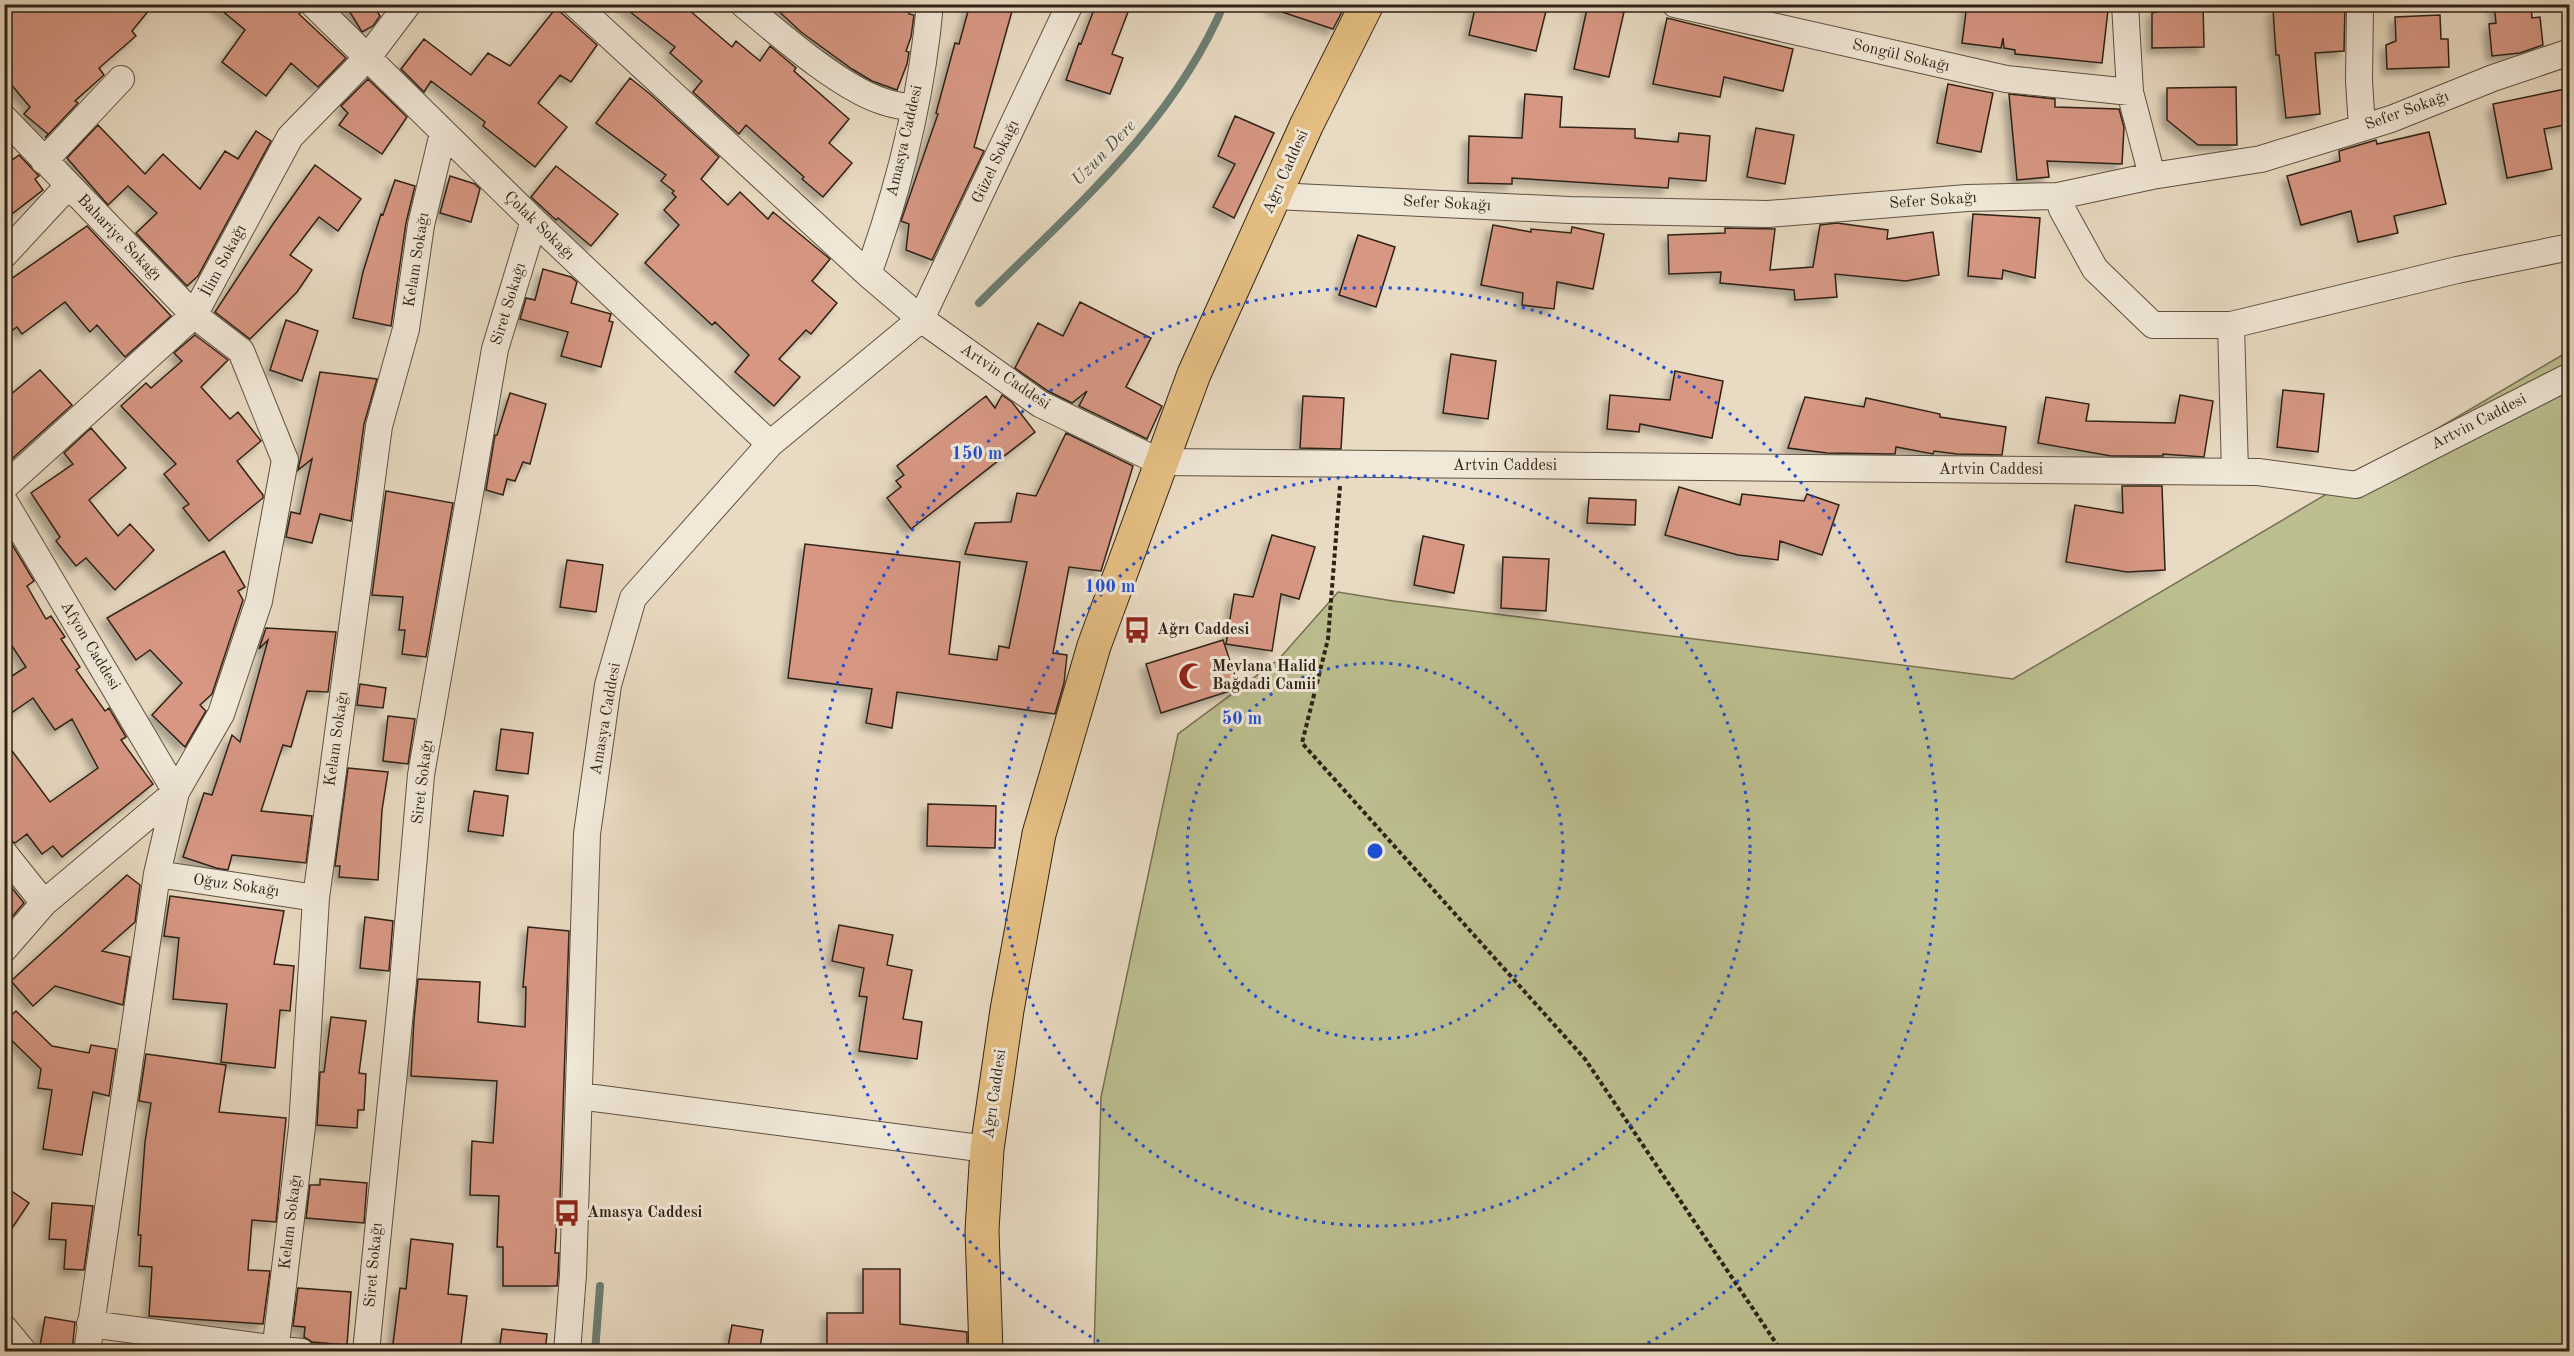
<svg xmlns="http://www.w3.org/2000/svg" width="2574" height="1356" font-family="'Old Standard TT',serif">
<defs>
<filter id="shadow"><feDropShadow dx="-5.5" dy="5.5" stdDeviation="3" flood-color="#0004"/></filter>
</defs>
<rect width="100%" height="100%" fill="#e9dbc3"/>
<filter id="stains"><feTurbulence type="fractalNoise" baseFrequency=".00333" numOctaves="4"/><feColorMatrix values="0 0 0 0 .2 0 0 0 0 .09 0 0 0 0 .02 0 0 0 .5 -.17"/></filter>
<radialGradient id="worn" r=".72"><stop offset=".6" stop-color="#630" stop-opacity="0"/><stop offset="1" stop-color="#630" stop-opacity=".3"/></radialGradient>
<path fill="#bcbe8f" stroke="#767053" stroke-width="1.5" d="M2569,351V1351L1094,1352L1101,1097L1178,734L1279,659L1338,592L1393,601L2013,679Z"/>
<g fill="none" stroke-linecap="round" stroke-linejoin="round">
<path stroke="#6d7e73" stroke-width="8" d="M979,303C1070,212 1173,125 1224,4
M595,1352L600,1286"/>
</g>
<path fill="#d79783" stroke="#2f2317" stroke-width="1.5" filter="url(#shadow)" d="M4,4H154L132,31L136,36L99,68L104,75L75,101L78,103L45,138L48,134L24,114L30,107L4,76Z
M214,4H298L301,12L299,14L346,58L318,87L291,63L266,96L222,62L245,30Z
M345,4H373L380,16L373,26L362,32Z
M620,4H682L732,47L736,41L760,61L770,46L796,68L794,71L849,119L829,143L852,163L823,197L802,179L804,177L746,125L739,134L693,92L702,81L670,53L675,47Z
M771,4H911L909,14L914,15L911,37L906,51L909,52L907,64L897,90L872,81L852,69L801,32Z
M970,4H1014L974,147L984,151L932,260L906,250L909,224L901,221L938,114L936,113L955,43L959,44Z
M1096,4H1131L1112,54L1123,58L1110,94L1066,80L1079,43L1081,44Z
M1271,4H1346L1333,29L1270,8Z
M1476,4H1518L1546,11L1536,51L1469,35Z
M1588,4L1624,12L1609,77L1574,69Z
M1967,4H2028L2062,8V6L2108,10L2102,63L2015,54V50L2004,48L2003,38L2001,48L1962,43Z
M2157,4H2203L2204,47L2152,48V13L2157,12Z
M2494,4H2531L2532,18L2540,17L2543,45L2520,53L2492,56L2489,24L2496,23Z
M2345,5L2344,51L2315,53L2320,114L2286,118L2279,55H2276L2273,9Z
M556,8L597,45L571,82L560,75L538,103L567,127L535,167L483,126L485,122L431,81L424,92L401,69L424,39L471,75L488,53L510,66Z
M2440,15L2441,39H2448L2449,67L2387,69L2386,45L2396,41L2395,17Z
M1667,18L1793,49L1783,91L1724,77L1720,97L1653,84Z
M630,78L650,94L719,157L701,179L728,205L740,192L768,219L773,212L830,259L812,281L837,303L811,334L806,330L779,359L800,377L774,406L735,372L749,355L715,322L712,325L645,263L679,225L664,210L676,197L672,193L674,191L661,181L666,175L596,123Z
M368,79L407,117L382,154L339,125L348,113L341,106Z
M1948,84L1993,93L1981,152L1937,143Z
M2236,87L2237,145H2198L2167,120V88Z
M2570,88V124L2544,129L2552,169L2507,178L2493,104Z
M1525,94L1562,97L1560,127L1635,129V138L1678,142L1679,133L1710,136L1706,181L1669,178L1668,188L1512,178V184L1468,183L1469,136L1522,138Z
M2009,94L2055,99V107L2119,109L2124,127L2122,164L2047,161L2049,177L2017,180Z
M1235,116L1274,133L1234,218L1213,207L1235,164L1218,156Z
M98,125L145,174L163,154L200,189L225,151L238,159L256,131L271,141L198,276L187,286L136,233L157,213L128,186L108,205L67,158Z
M1756,128L1794,135L1785,184L1747,177Z
M2429,132L2446,204L2394,216L2398,233L2358,242L2351,211L2301,225L2287,176L2340,161L2339,151L2376,140L2377,144Z
M19,155L39,176L35,179L43,190L4,220V166Z
M315,165L361,199L338,231L319,217L290,255L312,270L297,292L250,339L215,312L273,224Z
M556,166L618,214L591,246L558,218L556,220L531,197Z
M450,176L475,184L480,189L471,222L440,213Z
M395,180L415,186L406,223L391,326L353,318L363,272L381,214L383,215Z
M1973,214L2040,218L2035,278L2003,270L2002,279L1968,276Z
M1837,223L1888,230L1887,239L1933,232L1939,275L1906,281L1835,274L1837,297L1795,300L1794,290L1720,283L1721,272L1669,274L1668,235L1725,233V228L1775,229L1770,270L1813,267L1820,225Z
M1493,225L1531,232V229L1571,233L1572,227L1604,234L1593,289L1557,282L1554,309L1522,305L1523,293L1481,285Z
M87,226L171,316L125,357L97,325L90,332L65,302L22,334L17,327L4,336V284Z
M1358,235L1395,247L1376,307L1339,295Z
M543,269L571,277L577,282L571,303L611,314L609,321L613,322L601,367L561,356L568,332L520,319L526,298L535,300Z
M1080,302L1151,338L1126,387L1162,406L1147,439L1079,406L1087,391L1072,403L1048,391L1015,368L1038,323L1063,336Z
M286,320L318,331L302,381L270,370Z
M195,335L228,360L201,387L230,419L238,412L261,441L237,461L263,495V498L209,541L183,508L189,504L164,474L176,464L121,406L146,383L151,388L182,361L174,353Z
M1451,354L1496,361L1488,419L1443,413Z
M40,370L72,405L4,466V400Z
M1675,371L1723,381L1712,438L1640,424L1639,432L1607,429L1610,395L1670,400Z
M320,372L377,379L364,424L351,521L320,514L312,543L286,537L291,512L300,514L312,459L298,470Z
M2283,390L2324,394L2318,452L2277,447Z
M510,393L546,404L530,464L523,462L515,481L507,479L503,495L486,490L495,435H497Z
M1002,395L1012,402L1035,432L911,529L887,498L901,487L896,481L904,475L897,466L986,396L995,408Z
M2180,395L2213,401L2204,457L2163,454V456H2111L2038,443L2046,397L2089,404L2086,421L2175,423Z
M1303,396L1344,398L1341,449L1300,448Z
M1805,397L1864,407L1866,398L1940,414V417L2006,427L2002,455L1957,454L1934,451L1933,454L1896,447L1895,454L1827,453L1788,448Z
M91,428L126,468L89,500L118,536L130,524L154,550L115,590L86,558L76,566L56,541L60,537L31,493L73,464L64,453Z
M1066,433L1133,466L1101,571L1069,567L1053,653L1067,655L1064,683L1055,714L897,692L892,728L866,723L872,689L788,678L805,544L960,562L949,654L997,660L999,646L1009,648L1027,562L965,554L975,523L1011,522L1017,493L1036,496Z
M2122,486H2162L2165,570L2127,572L2066,562L2075,505L2123,513Z
M1679,487L1740,505L1742,494L1804,501L1807,494L1839,505L1822,555L1780,541L1778,560L1738,555L1665,535Z
M386,491L453,503L426,657L402,654L405,630H399L403,597L372,595Z
M1589,498L1636,500L1635,525L1587,523Z
M4,531L34,581L27,586L46,619L51,616L65,637L61,639L80,667L76,670L105,711L109,708L126,737L121,740L153,784L62,857L53,846L42,854L27,834L15,843L4,838V740L50,802L98,768L72,719L55,730L33,698L4,718V681L26,667L4,634Z
M1272,535L1315,547L1299,599L1281,594L1272,651L1226,644L1234,594L1253,597Z
M1423,536L1464,545L1454,593L1414,585Z
M224,551L245,587L238,591L243,600L212,694L200,705L206,711L185,747L152,715L182,683L150,650L136,660L107,618Z
M1503,557L1549,559L1546,611L1501,608Z
M567,560L603,565L596,612L560,607Z
M266,628L336,632L328,692L307,691L291,747L283,745L261,811L312,816L306,863L232,855L228,870L216,868L183,857L204,793L212,795L232,735L240,742L268,640L259,649Z
M1223,640L1239,688L1161,713L1146,664Z
M360,684L386,688L383,708L357,705Z
M388,716L415,719L408,764L383,761Z
M501,729L533,733L528,774L496,770Z
M348,768L388,772L382,810L378,880L339,877L340,866H335Z
M474,791L508,796L503,836L468,831Z
M928,804L996,806L995,848L927,846Z
M127,875L140,885L135,922L102,951L130,957L123,1005L55,986L33,1006L11,981Z
M4,878L24,903L4,926Z
M170,896L284,911L274,964L294,966L290,1011L280,1010L275,1068L221,1062L227,1004L173,999L179,938L164,936Z
M365,917L393,921L389,971L360,968Z
M839,925L893,935L887,965L912,970L903,1019L922,1022L917,1059L859,1051L867,997L859,996L864,968L832,961Z
M528,927L569,931L560,1199H558L555,1253H559L558,1274L557,1286H503V1247H497L499,1196L470,1195L472,1141L493,1143L497,1081L411,1076L414,1020L418,979L480,982L478,1022L525,1027L526,987H523Z
M16,1011L52,1046L89,1053L91,1045L116,1049L109,1096L93,1092L82,1155L43,1149L52,1090L38,1088L41,1069L4,1033V1022Z
M331,1017L366,1021L359,1073L366,1074L364,1110H358L357,1128L317,1125L320,1072H324Z
M146,1054L226,1065L219,1112L286,1118L276,1222L252,1220L248,1270L270,1271L263,1324L149,1316L152,1267L139,1266L141,1235H138L145,1142L151,1103L139,1101Z
M320,1179L367,1183L364,1223L306,1218L310,1185H320Z
M4,1186L29,1203L4,1240Z
M52,1203L93,1206L84,1270L64,1269L66,1240L49,1239Z
M411,1239L453,1244L448,1294L467,1296L460,1352H392L400,1288L406,1289Z
M863,1269H900V1324L967,1332V1352H827V1313H863Z
M298,1288L351,1292L347,1345L312,1342L304,1337L305,1327L293,1326Z
M45,1317L75,1322L72,1352H39Z
M732,1325L763,1330L759,1352H727Z
M502,1329L547,1334L545,1352H499Z"/>
<g fill="none" stroke-linecap="round" stroke-linejoin="round">
<defs>
<path id="minor" d="M313,4L534,221L770,444
M575,4L868,274L921,319L1040,404L1160,462L2258,472L2356,485L2570,376
M743,4C779,34 839,87 882,101C892,105 903,106 914,108
M1675,4L2006,79L2130,92
M2125,4L2130,92L2152,176
M2360,4L2359,81L2362,128
M4,118L194,315L241,351L285,460L259,601L221,714L176,792L157,874L87,1352
M44,161L121,79
M1275,196L1569,210L1768,214L1967,198L2058,196L2152,176L2261,159L2391,119L2493,78L2570,52
M2058,196L2062,209L2095,269L2153,325H2231L2457,270L2570,247
M4,255L68,186
M868,274C899,188 922,95 930,4
M2231,325L2235,472
M4,487L194,315L290,137L368,57L408,4
M4,501L176,792L44,903L4,949
M4,853L44,903
M157,874L316,898
M579,1096L987,1149
M90,1324L301,1352
M4,1328L24,1352
M275,1352L302,1127L316,898L379,426L406,329L421,225L443,133
M366,1352L403,981L421,775L495,349L534,221
M567,1352L573,1275L587,834L608,685L633,598L770,444L921,319L1070,4"/>
<path id="major" d="M986,1352L982,1230L987,1149L1007,1010L1039,834L1094,646L1194,374L1307,124L1367,4"/>
</defs>
<use href="#minor" stroke="#5e5142" stroke-width="28"/>
<use href="#major" stroke="#2f2317" stroke-width="35"/>
<path stroke="#2f2317" stroke-width="4" stroke-dasharray="4.5 3" stroke-linecap="butt" d="M1340,486L1328,639L1302,743L1585,1059L1782,1352"/>
<use href="#minor" stroke="#f1e8d8" stroke-width="26"/>
<use href="#major" stroke="#e4be82" stroke-width="33"/>
</g>
<g fill="none" stroke="#1d4ed8" stroke-width="3" stroke-dasharray="3 6">
<circle cx="1375" cy="851" r="188"/>
<circle cx="1375" cy="851" r="375"/>
<path d="M1115 1350A563 563 0 1 1 1635 1350"/>
</g>
<defs>
<symbol id="bus-bare" viewBox="-9 -9 18 18"><path d="M-5-6H5V4H4V6H2V4H-2V6H-4V4H-5ZM-3.5-4V0h7V-4ZM-3.5 1.2v1.5H-2V1.2ZM2 1.2v1.5H3.5V1.2Z" fill="#8f2418" stroke="#f1e8d8" stroke-width="2.5" paint-order="stroke"/></symbol>
<symbol id="mosque-bare" viewBox="-9 -9 18 18"><path d="M3.5-4.9A6 6 0 1 0 3.5 4.9A5 5 0 1 1 3.5-4.9Z" fill="#8f2418" stroke="#f1e8d8" stroke-width="2.5" paint-order="stroke"/></symbol>
</defs>
<g fill-rule="evenodd">
<use href="#bus-bare" x="1118" y="611" width="38" height="38"/>
<use href="#mosque-bare" x="1173" y="657" width="38" height="38"/>
<use href="#bus-bare" x="548" y="1194" width="38" height="38"/>
</g>
<g text-anchor="middle" dominant-baseline="central" stroke-width="6" stroke-linejoin="round" paint-order="stroke">
<g font-size="16" fill="#2f2317" stroke="#f1e8d8">
<text transform="translate(1901 56) rotate(13)">Songül Sokağı</text>
<text transform="translate(2407 111) rotate(-20)">Sefer Sokağı</text>
<text transform="translate(905 141) rotate(-77)">Amasya Caddesi</text>
<text transform="translate(996 162) rotate(-65)">Güzel Sokağı</text>
<text transform="translate(1286 172) rotate(-66)">Ağrı Caddesi</text>
<text transform="translate(1933 201) rotate(-4)">Sefer Sokağı</text>
<text transform="translate(1447 204) rotate(3)">Sefer Sokağı</text>
<text transform="translate(539 226) rotate(44)">Çolak Sokağı</text>
<text transform="translate(119 238) rotate(46)">Bahariye Sokağı</text>
<text transform="translate(417 260) rotate(-81)">Kelam Sokağı</text>
<text transform="translate(224 261) rotate(-62)">İlim Sokağı</text>
<text transform="translate(509 304) rotate(-73)">Siret Sokağı</text>
<text transform="translate(1005 377) rotate(34)">Artvin Caddesi</text>
<text transform="translate(2479 422) rotate(-27)">Artvin Caddesi</text>
<text x="1505" y="466">Artvin Caddesi</text>
<text x="1991" y="470">Artvin Caddesi</text>
<text transform="translate(90 646) rotate(59)">Afyon Caddesi</text>
<text transform="translate(606 719) rotate(-80)">Amasya Caddesi</text>
<text transform="translate(337 739) rotate(-82)">Kelam Sokağı</text>
<text transform="translate(423 782) rotate(-83)">Siret Sokağı</text>
<text transform="translate(236 886) rotate(8)">Oğuz Sokağı</text>
<text transform="translate(995 1094) rotate(-82)">Ağrı Caddesi</text>
<text transform="translate(291 1222) rotate(-83)">Kelam Sokağı</text>
<text transform="translate(374 1265) rotate(-85)">Siret Sokağı</text>
</g>
<g font-size="16" font-weight="bold" fill="#2f2317" stroke="#f1e8d8" text-anchor="start">
<text x="1157" y="630">Ağrı Caddesi</text>
<text x="1212" y="667">Mevlana Halid<tspan x="1212" dy="18">Bağdadi Camii</tspan></text>
<text x="587" y="1213">Amasya Caddesi</text>
</g>
<g font-size="18" font-style="italic" fill="#4e5145" stroke="#f1e8d8">
<text transform="translate(1104 153) rotate(-46)">Uzun Dere</text>
</g>
</g>
<circle cx="1375" cy="851" r="9" fill="#1d4ed8" stroke="#f1e8d8" stroke-width="3"/>
<g font-size="18" text-anchor="middle" font-weight="bold" fill="#1d4ed8" stroke="#f1e8d8" stroke-width="6" stroke-linejoin="round" paint-order="stroke">
<text x="977" y="459">150 m</text>
<text x="1110" y="592">100 m</text>
<text x="1242" y="724">50 m</text>
</g>
<rect width="2574" height="1356" fill="none" stroke="#e9dbc3" stroke-width="24"/>
<rect x="6" y="6" width="2562" height="1344" fill="none" stroke="#2f2317" stroke-width="3"/>
<rect x="12" y="12" width="2550" height="1332" fill="none" stroke="#2f2317" stroke-width="1.5"/>
<rect width="100%" height="100%" filter="url(#stains)"/>
<rect width="100%" height="100%" fill="url(#worn)"/>
</svg>
